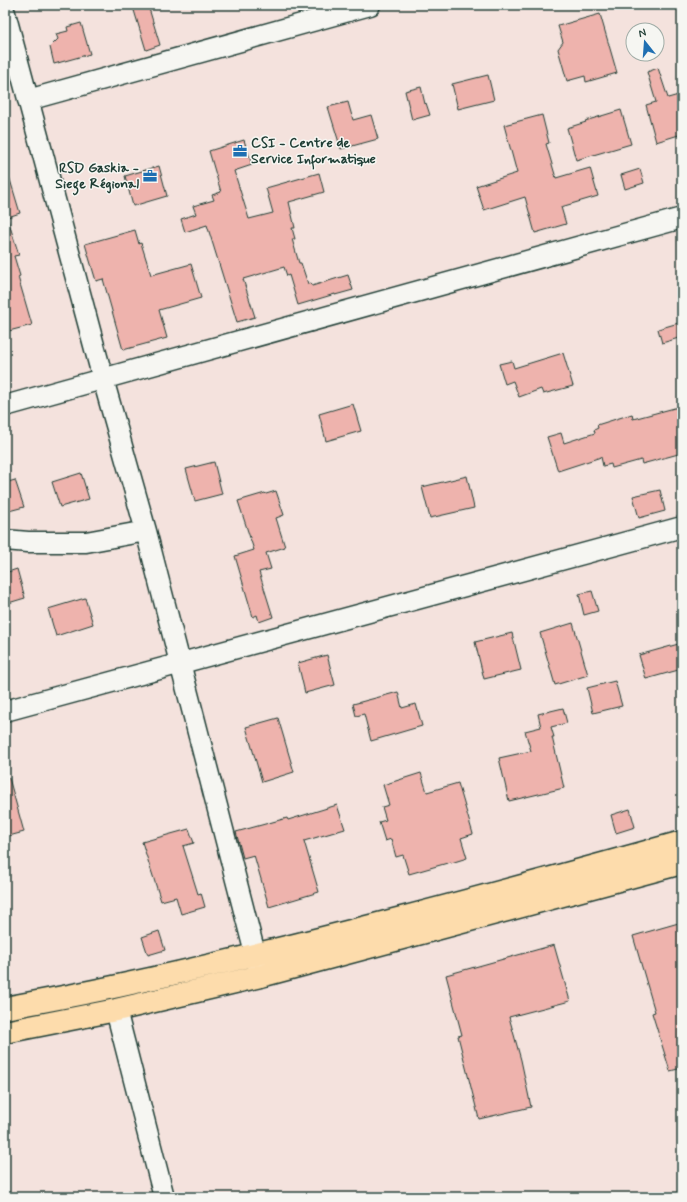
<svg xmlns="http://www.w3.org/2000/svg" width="687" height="1202" font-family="Mynerve,sans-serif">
<rect width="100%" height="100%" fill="#f4e2dd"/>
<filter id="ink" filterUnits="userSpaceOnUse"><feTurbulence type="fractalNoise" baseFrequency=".025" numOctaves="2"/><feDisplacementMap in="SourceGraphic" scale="8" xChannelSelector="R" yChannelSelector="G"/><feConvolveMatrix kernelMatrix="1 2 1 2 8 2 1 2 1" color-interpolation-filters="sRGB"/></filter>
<g filter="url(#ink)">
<path fill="#eeb3ad" stroke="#1f3d34" d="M140,5H148L160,45L146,50L133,7Z
M600,14L617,73L586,82L585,76L567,81L558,49L563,42L558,26Z
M81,23L90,54L54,64L50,47L58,39L56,34L68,31L67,27Z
M658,68L668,98L682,94V134L656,142L646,105L656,102L647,72Z
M488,75L494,100L458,109L452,84Z
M421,87L425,104L426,103L430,115L412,120L405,91Z
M348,102L353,120L371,115L378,139L341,149L328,107Z
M621,110L631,144L576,160L567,128L586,122L585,121Z
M542,115L549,143L546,144L556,178L590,168L598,196L561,207L566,224L535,233L525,197L484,210L476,186L517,173L504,125Z
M244,140L252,165L234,171L249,219L273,213L266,188L319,173L324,192L289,202L295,228H292L295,239H292L299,263H301L308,284L311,283L312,286L348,275L353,290L335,295V294L298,305L289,275L287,276L284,267L243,279L255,317L237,322L207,225L185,232L181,219L196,214L193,206L214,200L212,195L221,192L209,151Z
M159,166L167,196L133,206L125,176Z
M640,169L644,183L625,189L621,175Z
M8,173L20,213L8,217L5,207V174Z
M5,220H8L19,255L14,256L20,276L18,277L32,325L5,332Z
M135,230L139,244L141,243L151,275L191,264L201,298L159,310L167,338L123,350L103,279L96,281L85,244Z
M682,322V337L662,343L658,329Z
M563,353L573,386L543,394L541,389L519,397L513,381L505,384L499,364L512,361L514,368Z
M353,404L361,431L326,441L319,414Z
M682,406V453L642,464L641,460L612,468L611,464L603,466L601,457L558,471L547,437L561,433L564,443L595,433L594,430L598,428L597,425L632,414L633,419Z
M214,462L222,494L195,501L186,469Z
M81,473L89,499L60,507L52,482Z
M467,476L474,508L430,518L422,487Z
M15,480L24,507L5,512V483Z
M660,490L665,511L639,518L633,496Z
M276,491L284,515L276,518L285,547L266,553L271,569L259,572L273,617L259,622L257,615L253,617L235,556L254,550L238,501L265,493L266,494Z
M17,569L25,598L5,604V573Z
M592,591L598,611L584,615L579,594Z
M85,598L93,624L56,636L48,609Z
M573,623L588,675L555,685L540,633Z
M512,633L521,670L484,679L475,642Z
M682,643V669L646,679L639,655Z
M327,655L335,685L305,693L298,663Z
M615,681L622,706L593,713L587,688Z
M398,692L402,708L416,704L422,726L371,741L364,714L356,716L353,704Z
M563,708L567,723L551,727L554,737H552L564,788L509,801L499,758L531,751L525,731L541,727L538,714Z
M278,718L294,772L262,782L246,727Z
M421,773L427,792L458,783L473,834L461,838L467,858L451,863V862L409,874L403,855L396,857L391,839L385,841L379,822L386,820L382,807L389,805L383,785Z
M5,778H9L24,832L5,837Z
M337,805L345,829L304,841L319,892L269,907L254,855L243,858L236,832L287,818L288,820Z
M630,809L635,827L616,833L611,815Z
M189,829L194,843L183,846L198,894L201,893L205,907L181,914L176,897L161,901L142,842Z
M682,922V1068L670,1071L652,1013L655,1012L633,936Z
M159,931L165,950L148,955L142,937Z
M554,945L570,1001L509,1017L521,1060L531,1107L479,1119L458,1036L462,1035L446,975Z"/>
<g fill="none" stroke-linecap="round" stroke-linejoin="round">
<defs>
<path id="minor" d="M5,13L103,379L146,531L259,969
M28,100L370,5
M5,406L682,218
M5,540L28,542H86L146,531
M5,711L682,527
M116,1010L164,1197"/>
<path id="highway" d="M5,1008C43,1001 81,994 118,986C308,945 495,894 682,842
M5,1032L116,1010L261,976L682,863"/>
</defs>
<use href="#minor" stroke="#1f3d34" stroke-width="23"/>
<use href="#highway" stroke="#1f3d34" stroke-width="25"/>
<use href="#minor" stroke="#f6f6f2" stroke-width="20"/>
<use href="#highway" stroke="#fddcac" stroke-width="22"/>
</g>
</g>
<defs>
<symbol id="office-bare" viewBox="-9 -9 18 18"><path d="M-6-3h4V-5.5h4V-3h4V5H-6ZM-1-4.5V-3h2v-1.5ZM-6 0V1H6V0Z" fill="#1f6fb2" stroke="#f6f6f2" stroke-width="2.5" paint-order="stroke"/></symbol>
</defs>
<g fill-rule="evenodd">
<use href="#office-bare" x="230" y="141" width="20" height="20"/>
<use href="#office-bare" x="140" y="166" width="20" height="20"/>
</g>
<g text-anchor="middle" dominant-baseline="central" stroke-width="3" stroke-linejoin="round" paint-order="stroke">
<g font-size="14" font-weight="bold" fill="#1f3d34" stroke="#f6f6f2" text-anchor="start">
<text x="251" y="143">CSI - Centre de<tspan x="251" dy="16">Service Informatique</tspan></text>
<text x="139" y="168" text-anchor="end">RSD Gaskia -<tspan x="139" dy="16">Siege Régional</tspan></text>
</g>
</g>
<rect width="687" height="1202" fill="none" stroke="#f6f6f2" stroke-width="20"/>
<rect x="10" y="10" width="667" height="1182" fill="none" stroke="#1f3d34" stroke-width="1.5" filter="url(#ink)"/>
<g transform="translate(645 42) rotate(343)"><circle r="19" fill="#f6f6f2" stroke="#a0aca6"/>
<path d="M0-3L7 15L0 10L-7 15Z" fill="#1f6fb2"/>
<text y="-6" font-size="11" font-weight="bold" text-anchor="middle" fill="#1f3d34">N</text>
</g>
</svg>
